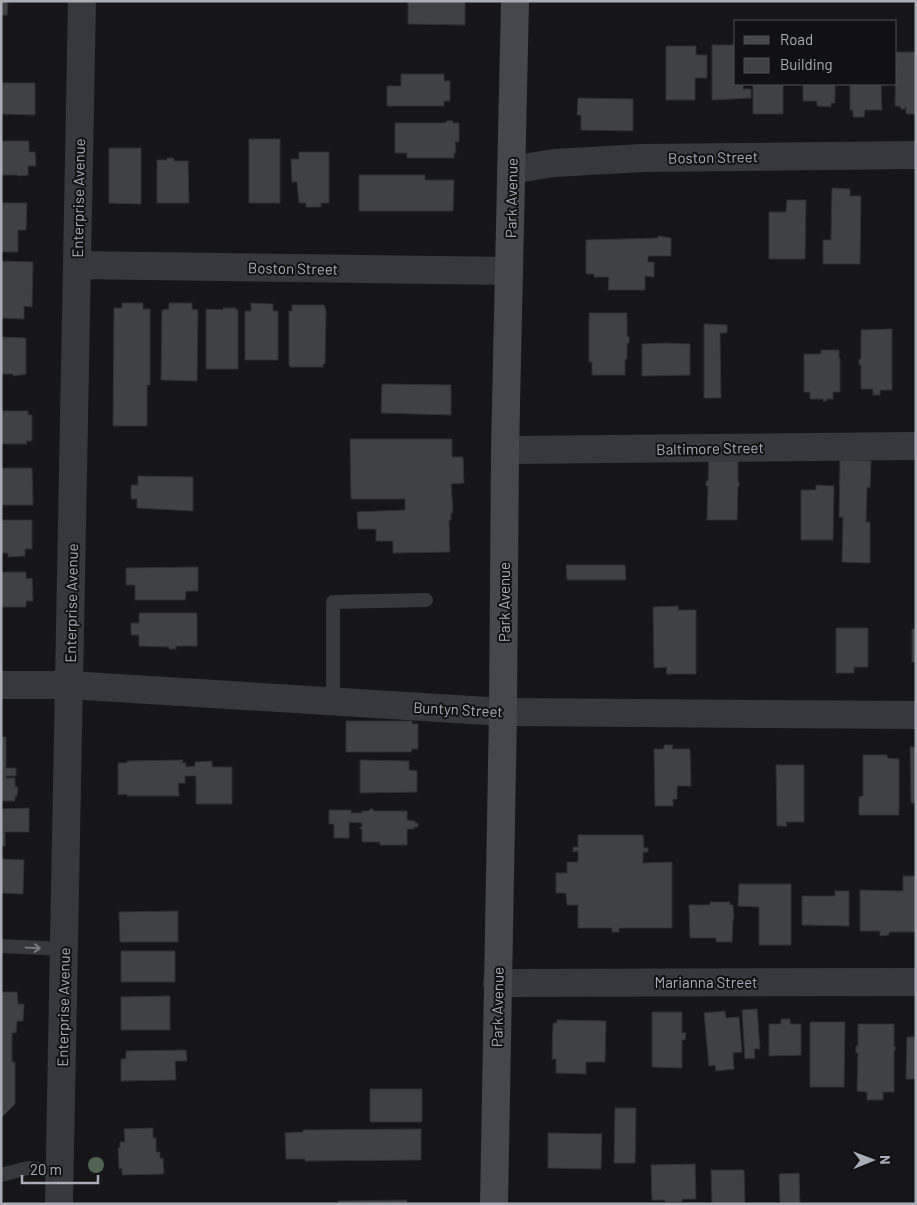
<svg xmlns="http://www.w3.org/2000/svg" width="917" height="1205" font-family="Barlow,sans-serif">
<rect width="100%" height="100%" fill="#161618"/>
<path fill="#404145" stroke="#303034" d="M1,1H8L7,15H1Z
M408,1H465V25L408,24Z
M712,45H736V84H743V89H751V98L712,100Z
M666,46H696V55H707V78H695V100H666Z
M896,52H916V114H906V107L905,109H901L900,106H895Z
M401,74H444V81H450V101H444V106H387V86H401Z
M1,83H35V115L1,114Z
M753,84H783V114H753Z
M803,84H835V103H831V107L817,106V101H803Z
M850,84H881L882,110H865L864,117H853V110H850Z
M578,98L633,99V131L581,130V115H577Z
M446,121H453V123H459V142H455L456,153H454V158H407V153H395V123H446Z
M249,139H280V203H249Z
M1,141H29V152H35L36,166H28V175L18,176V175H1Z
M109,148H141V204L109,203Z
M299,152H329V203H321V207H306V203H299L297,182H292L291,159H299Z
M167,158H174V161H188L189,203H157V160H167Z
M359,175H425V180H454L453,211H359Z
M832,188L850,189V196H861L860,264H823V240H831Z
M787,200H806L805,259H769V212H786Z
M1,203H27L26,230H18V252H1Z
M658,236L671,238V256H648V262H654V277L645,276V290H608L609,277H594V274H586V240L658,238Z
M1,261L33,262L32,307L24,306V319L1,318Z
M122,303H143V309H150V385H147V426H113L114,308H122Z
M169,303H192V309L198,310L197,381L161,380L162,310L169,309Z
M251,303L273,304V311H278V360H245V311H251Z
M292,305H324L326,311L325,364H323V367H290L289,364V311H292Z
M223,308H236V310H238V369H206V309L223,310Z
M589,313H627V336L629,337V343H627V359H625V375H592V362H589Z
M704,324L727,325V333H720L721,398H704Z
M892,329V390H880V395H873V389H861V365H859V359H861V330Z
M1,337L26,338V374L13,376V374H1Z
M666,343L690,344V375L642,376V344Z
M821,350H839V358H840V392H833V399H827V401H823V399H810V392H804V354H821Z
M382,384L451,385V415L381,413Z
M1,411H28V415H32V441H26L27,444H1Z
M350,439H452V457H463L464,483L451,484L453,513H451V520H449L450,552L393,553V541H376V529H358L357,512L405,510V499H351Z
M709,459L738,460V483H740L738,487L737,520H707L708,486H706V481H708Z
M840,460L871,461L870,488L867,487L866,522H870V563L842,562L843,517H839Z
M1,468H32L33,505H1Z
M138,476L193,477V511L137,508V499H131V485H138Z
M816,485L834,486L833,540H801V490H816Z
M1,520H32V549H25V556L8,557V553H1Z
M566,565H625L626,580H567Z
M198,567V591H186L185,600H135V585H126V568Z
M1,572H26V579L32,578L33,601H26V607H1Z
M678,606V610H696V674H666L667,667L654,668L653,607Z
M139,613H197V646H176V649H169V647L139,646V635H131V623H139Z
M836,628H868V667H854V673H836Z
M912,629H916V662H912Z
M346,721H412V724H418V749H412L411,752H346Z
M1,737H6V768H16V776H6V778H15V787H18L17,796H15V801H1Z
M664,745H673L672,749H690L691,786H677V799H673V806H655L654,749H664Z
M910,747H916V803H911Z
M863,755H887V758L899,759V815H859V797L863,796Z
M183,760L182,763H186V767L195,766V762L212,761V767H232V804H196V776H185V783H178L179,796H127V794L118,795V763H127V761Z
M360,760L409,761V770L417,771V792L360,793Z
M776,765H804V822H786L787,826H777Z
M29,808V832H5V846H1V809Z
M370,809H373V811H407V820L415,821V823H418V827H414V829H407V845H380V842H362V829H360V827H362V823L349,822V838H334V824H329V810H351V813H362V811H369Z
M578,835H643L644,848H648V852H643V863L672,862V928H619V932H612V928H578V905H567L566,893H556V873H567V862H578V851L573,852V847H578Z
M1,859L24,860L23,894L1,893Z
M903,876H916V932H889V935L880,936V931H860V890L903,891Z
M739,884H791V945H759V907L738,906Z
M835,891H849V926L802,925V896H835Z
M710,902H730V905H733L734,919H733L732,942H716V938H690L689,905H710Z
M178,911V942H120L119,912Z
M121,951H175V982H121Z
M1,992H17L18,1004H24L23,1021H17L16,1033H12V1062H15V1104L1,1118Z
M170,996V1030H121V997Z
M757,1009L760,1049H754L755,1058L745,1059L742,1010Z
M725,1011L726,1018L739,1017L742,1052L733,1053L734,1069L716,1071L715,1065L709,1066L704,1013Z
M652,1012H682V1033H686L685,1040H682V1068L652,1067Z
M781,1019H790V1024H801V1055L769,1056V1024H781Z
M557,1020L606,1021L605,1062H586V1074L556,1073V1059H552L553,1023H557Z
M810,1022H845L844,1087H810Z
M858,1024H894V1047H896L894,1052V1092H883V1100H867V1092L857,1091L858,1053H856V1046H858Z
M907,1037H916V1079H906Z
M186,1050L187,1061H175L176,1080L121,1081V1059H126V1051Z
M370,1089H422V1122H370Z
M615,1108H636L635,1163H614Z
M153,1128V1138H156V1152H160V1159L163,1158L164,1174L122,1175V1168L119,1169L118,1148H120V1142H125L124,1129Z
M421,1129V1160L305,1161V1159H286L285,1133L303,1132V1130Z
M548,1133L602,1134L601,1169L548,1168Z
M695,1164L696,1199H682V1202H665V1200H652L651,1165Z
M711,1170H744L745,1204H712Z
M799,1173L800,1204H780L779,1174Z
M407,1200V1204H338V1201Z"/>
<g fill="none" stroke-linecap="round" stroke-linejoin="round">
<path stroke="#37383d" stroke-width="14" d="M333,701V602L426,600
M1,946L64,949
M1,1175L28,1168L60,1171"/>
<path stroke="#37383d" stroke-width="28" d="M511,170L554,163L643,158L916,155
M77,265L509,271
M505,450L916,446
M1,685H69L503,712L916,715
M497,983L916,982
M59,1204L82,1"/>
<path stroke="#45474d" stroke-width="28" d="M494,1204L503,712L505,450L515,1"/>
</g>
<circle fill="#506452" cx="96" cy="1165" r="8"/>
<defs><path id="oneway-shaft" d="M-6 0H5M1.5-3L5.5 0L1.5 3" fill="none" stroke-width="1.6" stroke-linecap="round" stroke-linejoin="round" transform="scale(1.25)"/></defs>
<use stroke="#757881" href="#oneway-shaft" transform="translate(33 948) rotate(3)"/>
<g text-anchor="middle" dominant-baseline="central" stroke-width="4" stroke-linejoin="round" paint-order="stroke">
<g font-size="15" fill="#a8adb8" stroke="#111113">
<text transform="translate(713 157) rotate(-1)">Boston Street</text>
<text transform="translate(78 198) rotate(-89)">Enterprise Avenue</text>
<text transform="translate(511 198) rotate(-89)">Park Avenue</text>
<text transform="translate(293 268) rotate(1)">Boston Street</text>
<text transform="translate(710 448) rotate(-1)">Baltimore Street</text>
<text transform="translate(504 602) rotate(-90)">Park Avenue</text>
<text transform="translate(71 603) rotate(-89)">Enterprise Avenue</text>
<text transform="translate(458 709) rotate(3)">Buntyn Street</text>
<text x="706" y="982">Marianna Street</text>
<text transform="translate(63 1007) rotate(-89)">Enterprise Avenue</text>
<text transform="translate(497 1007) rotate(-89)">Park Avenue</text>
</g>
</g>
<rect width="917" height="1205" fill="none" stroke="#a8adb8" stroke-width="5"/>
<rect x="734" y="20" width="162" height="65" fill="#111113" stroke="#4d4f55"/>
<rect x="744" y="36" width="25" height="8" fill="#45474d" stroke="#4d4f55"/>
<text x="780" y="45" font-size="15" fill="#a8adb8">Road</text>
<rect x="744" y="58" width="25" height="15" fill="#404145" stroke="#4d4f55"/>
<text x="780" y="70" font-size="15" fill="#a8adb8">Building</text>
<g transform="translate(872 1160) rotate(89)" stroke="#111113" stroke-width="4" paint-order="stroke">
<path d="M0-4L9 19L0 12L-9 19Z" fill="#a8adb8"/>
<text y="-8" font-size="14" font-weight="bold" text-anchor="middle" fill="#a8adb8">N</text>
</g>
<path d="M22 1175v8h76v-8" fill="none" stroke="#a8adb8" stroke-width="2.5"/>
<text x="30" y="1175" font-size="15" fill="#a8adb8" stroke="#111113" stroke-width="4" paint-order="stroke">20 m</text>
</svg>
